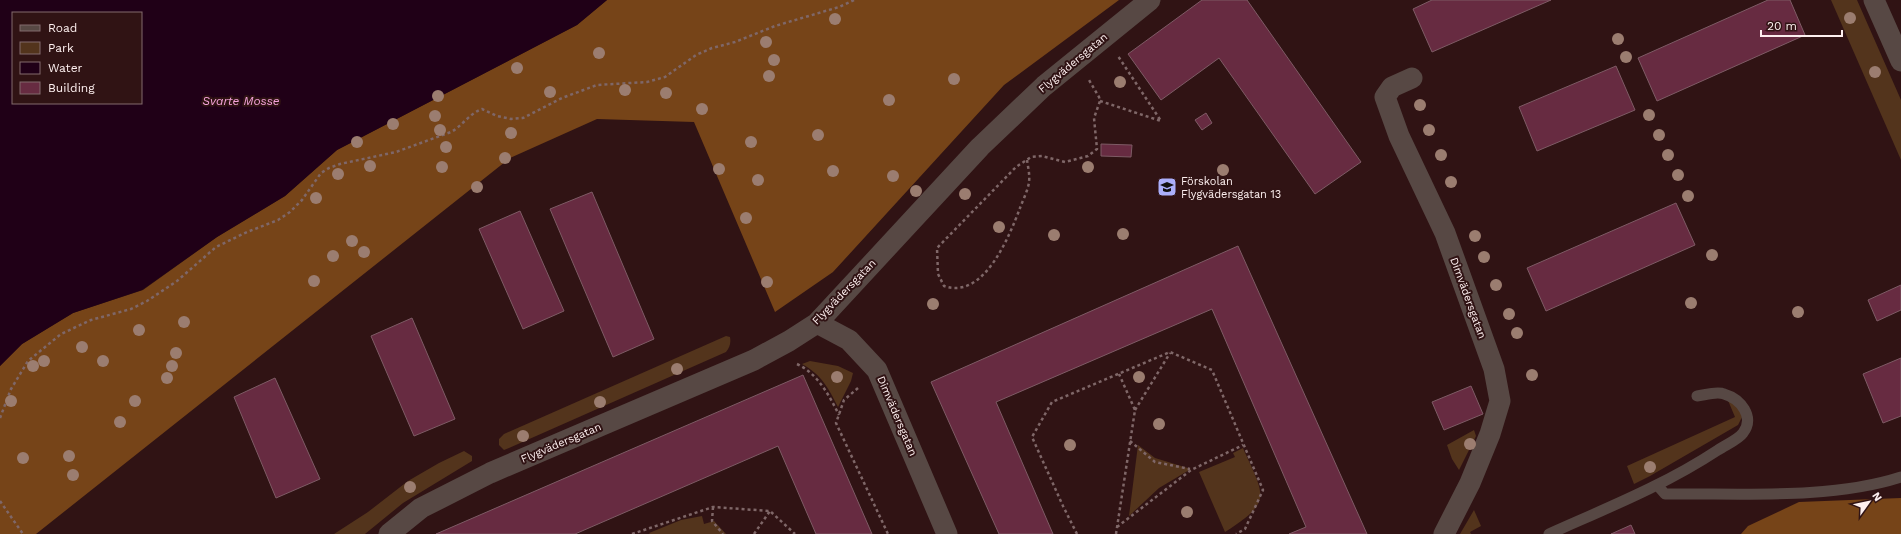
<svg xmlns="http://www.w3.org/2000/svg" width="1901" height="534" font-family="'Work Sans',sans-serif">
<rect width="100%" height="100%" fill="#301314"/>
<path fill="#53341c" d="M1831,0H1857L1901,100V160Z
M726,336L730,337C731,343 730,347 726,352L509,448L504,450L499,445V439L504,434Z
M810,361L838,366L853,373L851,381L838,407C829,389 821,374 802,364Z
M1727,398L1733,399L1743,415L1738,425L1650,476L1634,484L1627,466L1735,417Z
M1474,430L1476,436L1459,470L1452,459L1447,445Z
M1138,445L1155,458L1191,469L1159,488L1129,516Z
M1243,448C1264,496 1274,501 1225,532L1199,472L1235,457L1233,453Z
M464,451L472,456V461L403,503L365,534H334L368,512L408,481L439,463Z
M1474,510L1481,526L1470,532L1471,534H1460Z
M702,516L704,524L714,521L726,534H650L649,533L681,520Z"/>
<path fill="#764418" d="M607,0H1119L1004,85L833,272L775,312L694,122L597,119L510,158L36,534H0V366L22,344L73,313L143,290L217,237L285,196L337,150L577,25Z
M1901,498V534H1741L1748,526L1799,502Z"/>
<path fill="#200017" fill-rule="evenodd" d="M0,0H607L577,25L337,150L285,196L217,237L142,290L73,313L22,344L0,366ZM13,13H141V103H13Z"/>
<path fill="#672b41" stroke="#7e5b65" d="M1202,0H1247L1361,162L1315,194L1219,58L1161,100L1128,54Z
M1432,0H1551L1432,52L1413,9Z
M1768,0H1790L1805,35L1657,101L1638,58Z
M1616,66L1635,110L1537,151L1519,107Z
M1206,113L1212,123L1202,130L1195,120Z
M1101,144L1132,145L1131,157L1101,156Z
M592,192L654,339L613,357L550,209Z
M1676,203L1695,245L1546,311L1527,268Z
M520,211L564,311L523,329L479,229Z
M1238,246L1367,534H1289L1306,527L1212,309L996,402L1053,534H999L931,382Z
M1901,285V310L1877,321L1868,300Z
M412,318L455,419L414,436L371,336Z
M1901,358V416L1883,423L1863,374Z
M803,375L872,534H816L778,446L575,534H436Z
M275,378L320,479L276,498L234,397Z
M1471,386L1483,414L1444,430L1432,402Z
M1631,525L1635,534H1611Z"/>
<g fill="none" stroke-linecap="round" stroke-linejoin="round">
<path stroke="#7f6768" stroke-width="2.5" stroke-dasharray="3 3" stroke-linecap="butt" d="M1100,101L1161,121L1118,56
M1027,160C1028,167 1030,175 1029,182C1028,190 1023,200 1020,208C1009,237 984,300 944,286L938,274L937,248L1016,167L1031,157L1042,156L1065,162L1088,156L1097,149L1094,118L1100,101L1099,97L1089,80
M797,364C818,374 829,395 839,415
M858,388L844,400L836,423L888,534
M1135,410L1170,353
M0,418L11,389L28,361L61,334L91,320L131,309L147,301L177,281L216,247L247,232L278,220L290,212L302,200L321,173L329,168L340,164L396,152L451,132C462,126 470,113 482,109L497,116L511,119L523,118L562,98L597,85L647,82L665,77L696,55L712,48L735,42L775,26L839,7L854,0
M1130,441L1155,462L1190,469
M0,501L23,534
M713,507L712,521L723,534
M1117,527L1191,470L1243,445
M632,534L713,507L770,511L795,534
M754,534L770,511
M1077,534L1063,506L1032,437L1052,402L1170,352L1212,370L1263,490L1245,529L1236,534
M1116,534L1135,410L1119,374"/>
<path stroke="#574844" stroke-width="11" d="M1658,486L1665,494C1740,493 1830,500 1901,477
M1549,534C1607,508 1665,485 1718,450C1725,445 1738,440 1743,433C1755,417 1741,399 1724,394C1717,391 1705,395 1697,396"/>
<path stroke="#574844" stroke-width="21" d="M1874,0L1901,61
M1412,78L1392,87L1385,97L1399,136L1445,233L1494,369L1500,401L1490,434L1470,483L1444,534
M817,323L849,340L877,370L947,534
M389,534L421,508L490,473L754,360L789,341L817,323L980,147L1044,86L1150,0"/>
</g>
<g fill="#9b7d70">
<circle cx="1850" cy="18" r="6"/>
<circle cx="835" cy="19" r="6"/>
<circle cx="1618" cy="39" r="6"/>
<circle cx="766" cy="42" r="6"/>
<circle cx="599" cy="53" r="6"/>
<circle cx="1626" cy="57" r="6"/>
<circle cx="774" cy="60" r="6"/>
<circle cx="517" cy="68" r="6"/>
<circle cx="1875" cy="72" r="6"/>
<circle cx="769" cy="76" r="6"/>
<circle cx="954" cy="79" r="6"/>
<circle cx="1120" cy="82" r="6"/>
<circle cx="625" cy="90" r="6"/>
<circle cx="550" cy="92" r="6"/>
<circle cx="666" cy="93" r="6"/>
<circle cx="438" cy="96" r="6"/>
<circle cx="889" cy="100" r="6"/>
<circle cx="1420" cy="105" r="6"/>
<circle cx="702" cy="109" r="6"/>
<circle cx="1649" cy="115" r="6"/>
<circle cx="435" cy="116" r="6"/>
<circle cx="393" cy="124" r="6"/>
<circle cx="440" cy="130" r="6"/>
<circle cx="1429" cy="130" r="6"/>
<circle cx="511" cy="133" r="6"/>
<circle cx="818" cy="135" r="6"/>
<circle cx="1659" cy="135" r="6"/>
<circle cx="357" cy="142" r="6"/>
<circle cx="751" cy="142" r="6"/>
<circle cx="446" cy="147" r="6"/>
<circle cx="1441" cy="155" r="6"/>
<circle cx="1668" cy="155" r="6"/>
<circle cx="505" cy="158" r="6"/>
<circle cx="370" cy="166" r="6"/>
<circle cx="442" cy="167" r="6"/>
<circle cx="1088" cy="167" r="6"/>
<circle cx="719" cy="169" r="6"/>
<circle cx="1223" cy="170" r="6"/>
<circle cx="833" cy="171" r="6"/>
<circle cx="338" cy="174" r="6"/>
<circle cx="1678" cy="175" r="6"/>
<circle cx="893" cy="176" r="6"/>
<circle cx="758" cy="180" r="6"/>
<circle cx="1451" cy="182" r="6"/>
<circle cx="477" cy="187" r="6"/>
<circle cx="916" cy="191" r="6"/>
<circle cx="965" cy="194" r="6"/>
<circle cx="1688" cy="196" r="6"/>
<circle cx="316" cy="198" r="6"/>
<circle cx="746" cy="218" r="6"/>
<circle cx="999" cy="227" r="6"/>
<circle cx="1123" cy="234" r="6"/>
<circle cx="1054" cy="235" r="6"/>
<circle cx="1475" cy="236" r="6"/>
<circle cx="352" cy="241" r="6"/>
<circle cx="364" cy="252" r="6"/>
<circle cx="1712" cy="255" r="6"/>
<circle cx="333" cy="256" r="6"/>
<circle cx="1484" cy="257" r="6"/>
<circle cx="314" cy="281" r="6"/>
<circle cx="767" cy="282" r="6"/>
<circle cx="1496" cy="285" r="6"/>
<circle cx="1691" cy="303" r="6"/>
<circle cx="933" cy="304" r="6"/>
<circle cx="1798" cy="312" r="6"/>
<circle cx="1509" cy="314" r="6"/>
<circle cx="184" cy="322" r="6"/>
<circle cx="139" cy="330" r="6"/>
<circle cx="1517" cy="333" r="6"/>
<circle cx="82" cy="347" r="6"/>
<circle cx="176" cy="353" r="6"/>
<circle cx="44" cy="361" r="6"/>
<circle cx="103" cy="361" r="6"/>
<circle cx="33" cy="366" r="6"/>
<circle cx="172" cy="366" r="6"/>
<circle cx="677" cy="369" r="6"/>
<circle cx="1532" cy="375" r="6"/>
<circle cx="837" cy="377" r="6"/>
<circle cx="1139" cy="377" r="6"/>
<circle cx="167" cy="378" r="6"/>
<circle cx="11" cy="401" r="6"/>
<circle cx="135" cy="401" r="6"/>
<circle cx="600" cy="402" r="6"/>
<circle cx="120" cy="422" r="6"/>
<circle cx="1159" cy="424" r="6"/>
<circle cx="523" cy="436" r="6"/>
<circle cx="1470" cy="444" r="6"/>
<circle cx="1070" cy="445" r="6"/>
<circle cx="69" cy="456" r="6"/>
<circle cx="23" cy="458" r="6"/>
<circle cx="1650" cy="467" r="6"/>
<circle cx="73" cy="475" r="6"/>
<circle cx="410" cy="487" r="6"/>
<circle cx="1187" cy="512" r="6"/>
</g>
<defs>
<symbol id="school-square" viewBox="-11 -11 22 22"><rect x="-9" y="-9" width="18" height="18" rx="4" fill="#abaffb" stroke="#301314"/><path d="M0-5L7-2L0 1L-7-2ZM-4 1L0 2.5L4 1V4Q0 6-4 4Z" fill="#111"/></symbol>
</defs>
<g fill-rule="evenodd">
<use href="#school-square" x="1156" y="176" width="22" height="22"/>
</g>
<g text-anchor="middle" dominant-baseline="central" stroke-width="4" stroke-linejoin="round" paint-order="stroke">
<g font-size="11" fill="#fdefef" stroke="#301314">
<text transform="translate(1073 63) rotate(-40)">Flygvädersgatan</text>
<text transform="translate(844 292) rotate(-46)">Flygvädersgatan</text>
<text transform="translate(1468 298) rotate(70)">Dimvädersgatan</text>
<text transform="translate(897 416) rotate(67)">Dimvädersgatan</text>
<text transform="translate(561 443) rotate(-23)">Flygvädersgatan</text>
</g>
<g font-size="11" fill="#fdefef" stroke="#301314" text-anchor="start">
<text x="1181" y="181">Förskolan<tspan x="1181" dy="13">Flygvädersgatan 13</tspan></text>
</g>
<g font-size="12" font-style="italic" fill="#f4a2d9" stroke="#301314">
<text x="241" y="101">Svarte Mosse</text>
</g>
</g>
<rect x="12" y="12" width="130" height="92" fill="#301314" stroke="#826b6c"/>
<rect x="20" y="25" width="20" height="6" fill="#574844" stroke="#826b6c"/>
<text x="48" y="32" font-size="12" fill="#fdefef">Road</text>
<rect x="20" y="42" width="20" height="12" fill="#53341c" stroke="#826b6c"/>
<text x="48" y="52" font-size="12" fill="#fdefef">Park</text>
<rect x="20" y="62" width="20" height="12" fill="#200017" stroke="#826b6c"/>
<text x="48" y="72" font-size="12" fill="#fdefef">Water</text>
<rect x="20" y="82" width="20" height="12" fill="#672b41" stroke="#826b6c"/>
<text x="48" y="92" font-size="12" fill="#fdefef">Building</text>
<g transform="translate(1869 502) rotate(57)" stroke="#301314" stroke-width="3" paint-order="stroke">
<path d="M0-3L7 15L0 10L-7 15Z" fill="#fdefef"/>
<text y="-6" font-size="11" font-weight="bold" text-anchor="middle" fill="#fdefef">N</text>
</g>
<path d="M1761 30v6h81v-6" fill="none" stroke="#fdefef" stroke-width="2"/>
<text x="1767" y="30" font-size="12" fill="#fdefef" stroke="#301314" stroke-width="3" paint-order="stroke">20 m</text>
</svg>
